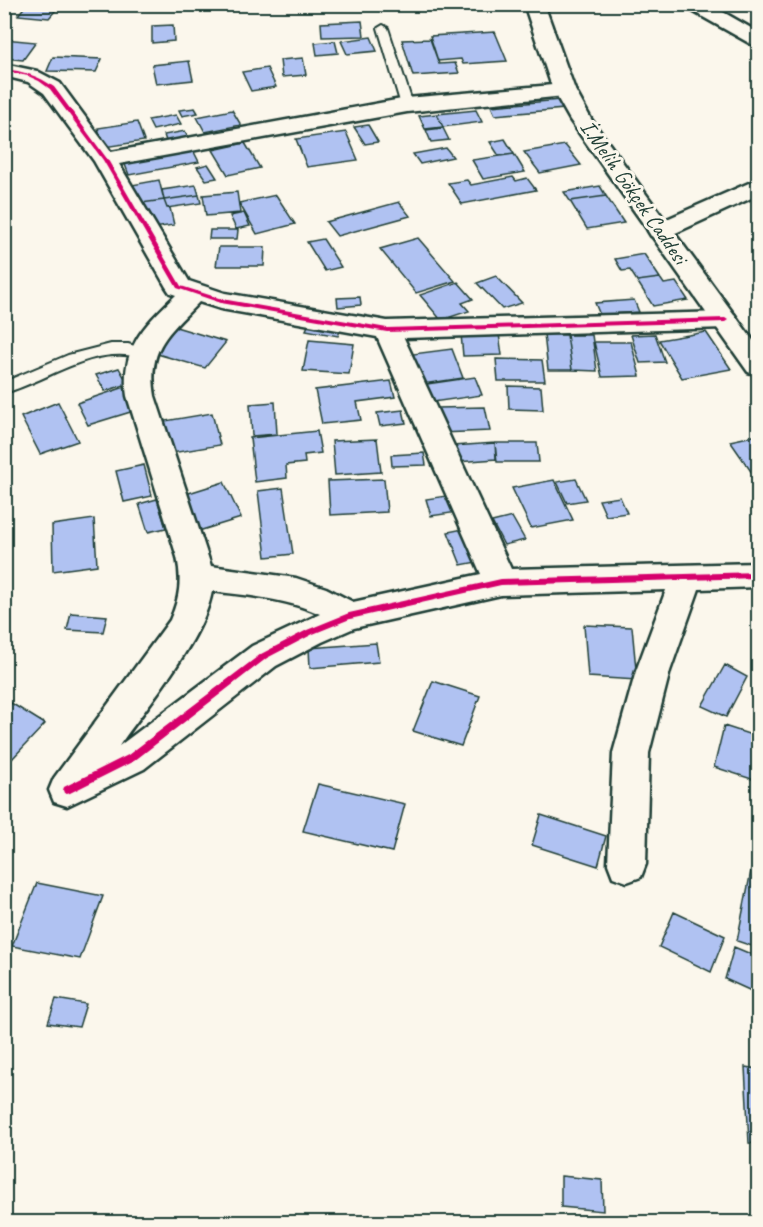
<svg xmlns="http://www.w3.org/2000/svg" width="763" height="1227" font-family="Caveat,sans-serif">
<rect width="100%" height="100%" fill="#fbf7ec"/>
<filter id="ink" filterUnits="userSpaceOnUse"><feTurbulence type="fractalNoise" baseFrequency=".0167" numOctaves="2"/><feDisplacementMap in="SourceGraphic" scale="12" xChannelSelector="R" yChannelSelector="G"/><feConvolveMatrix kernelMatrix="1 2 1 2 8 2 1 2 1" color-interpolation-filters="sRGB"/></filter>
<g filter="url(#ink)">
<path fill="#b0c2f2" stroke="#1f3d34" stroke-width="1.5" d="M27,4H61L49,18L18,15Z
M362,21L364,36L322,37L321,23Z
M173,25L174,41L152,43V26Z
M495,32L507,61L463,64L461,59L438,61L430,36Z
M371,37L377,51L347,54L341,41Z
M4,39L36,42L23,60L4,58Z
M430,39L439,64L455,63L459,73L413,76L402,40Z
M335,41L338,53L317,55L315,43Z
M53,57L102,59L96,72L47,71Z
M303,58L306,75L282,77L280,60Z
M189,61L193,80L156,84L152,65Z
M267,68L276,87L251,91L242,72Z
M560,100L564,109L495,115L491,106Z
M195,108L198,113L182,116L179,110Z
M232,110L241,125L205,132L197,117Z
M476,110L482,122L443,127L437,114Z
M437,114L443,127L425,129L419,116Z
M176,115L181,124L153,130L148,120Z
M137,122L144,141L104,147L98,128Z
M368,125L378,142L365,144L354,127Z
M443,128L449,140L431,142L426,130Z
M185,131L188,137L166,141L164,135Z
M346,132L358,160L307,167L296,139Z
M505,139L514,154L499,156L490,142Z
M245,143L260,168L228,175L213,150Z
M565,145L581,165L540,173L524,152Z
M446,148L453,157L420,164L413,154Z
M193,150L199,162L129,175L124,162Z
M514,154L525,172L483,179L472,160Z
M208,164L217,178L206,180L197,167Z
M513,177L516,181L527,178L536,190L462,204L448,183L467,180L471,185Z
M159,180L164,200L141,203L132,185Z
M196,185L199,195L164,200L162,190Z
M600,186L606,196L570,201L564,192Z
M237,192L240,213L206,216L203,195Z
M199,195L201,203L167,208L164,200Z
M276,195L295,224L257,234L239,203Z
M606,196L624,223L587,229L570,201Z
M164,200L167,208H170L174,225L154,228L141,203Z
M399,202L410,216L337,236L326,222Z
M244,213L250,226L236,229L230,216Z
M210,230H238L237,239H209Z
M418,238L455,281L416,293L380,249Z
M323,239L341,267L325,271L307,242Z
M219,247H265L264,266H216Z
M644,254L660,278L637,281L630,270L622,271L615,259Z
M496,276L522,303L502,309L477,283Z
M660,278L664,284L676,282L688,300L653,306L637,281Z
M458,282L473,299L462,303L469,311L441,320L420,295Z
M360,297L361,305L338,307L337,298Z
M634,300L639,312L600,315L595,303Z
M311,319L343,324L338,336L306,330Z
M176,327L226,342L205,368L154,353Z
M706,332L731,369L682,378L659,340Z
M461,334H499L502,355L463,356Z
M544,334L567,335L572,370H548Z
M655,334L665,362L640,363L631,335Z
M567,335H592L597,371L572,370Z
M309,340L354,344L349,374L303,371Z
M594,342H631L640,376L602,377Z
M452,349L463,378L416,385L405,355Z
M496,359L542,360L545,381H498Z
M119,368L128,384L105,391L96,375Z
M475,377L482,395L426,403L420,385Z
M391,381L395,397L357,402L361,420L322,424L315,390Z
M508,386L541,387L543,410L509,409Z
M125,387L137,410L88,425L77,403Z
M58,402L78,441L40,454L21,417Z
M275,402L277,434L252,436L250,404Z
M485,407L490,431L440,433L437,408Z
M403,410L406,423L380,426L377,413Z
M212,413L220,445L172,453L165,421Z
M317,431L321,453L304,455L305,463L286,465L287,478L255,482L250,438Z
M758,435V479L757,480L730,441Z
M377,439L381,472L335,475L332,441Z
M495,443L496,459L457,462L453,446Z
M495,443H537L539,462H497Z
M424,453L426,465L392,466L391,455Z
M144,465L152,496L124,502L116,471Z
M384,479L387,512L330,515L328,481Z
M576,479L586,500L567,503L557,482Z
M554,480L573,520L531,528L512,488Z
M224,482L241,518L192,533L176,497Z
M283,488L293,554L266,557L258,491Z
M453,495L458,512L431,516L426,499Z
M620,497L627,513L606,516L599,500Z
M157,499L166,528L148,532L139,504Z
M512,517L525,540L504,545L492,522Z
M94,519L97,565L53,571L52,525Z
M468,528L482,561L461,565L448,532Z
M71,613L107,616L103,632L67,630Z
M584,625L632,627L637,680L588,677Z
M376,643L379,662L310,668L309,648Z
M725,665L747,677L726,717L702,706Z
M433,681L480,696L461,746L413,731Z
M11,703L45,724L11,760L4,756V709Z
M724,726L758,737V781L714,767Z
M318,784L405,804L392,852L303,831Z
M541,815L606,836L598,866L532,845Z
M758,836V948L737,941Z
M37,883L103,896L80,959L12,946Z
M674,912L725,936L711,972L659,947Z
M734,947L758,957V994L725,979Z
M56,999L86,1004L79,1027L48,1023Z
M745,1067L758,1069V1144L749,1143Z
M561,1176L602,1180L603,1211L561,1207Z"/>
<g fill="none" stroke-linecap="round" stroke-linejoin="round">
<defs>
<path id="service" d="M383,25L388,28L413,105L411,108H403L401,105L378,28Z
M111,344H128L148,350L150,353L143,358C92,344 51,380 4,393V382L68,355Z"/>
<path id="minor" d="M4,64L37,71L60,83L111,152L407,98L564,84L572,85L575,90L572,95L564,96L407,112L119,164L189,281L225,293L387,321L725,312L734,314L738,320L734,326L725,328L404,338L511,569L758,563V587L699,589L670,671L649,753L646,864L641,877L627,882L613,877L608,864L613,753L636,671L666,590L501,595L354,628L322,642L276,666L144,769L67,806L54,802L49,790L54,778L170,620C180,598 182,580 177,557L127,396C120,348 144,326 176,295L170,293L166,287L94,161L44,93L28,82L4,76ZM199,302L221,309L377,337L481,574L353,602L326,588L296,578L211,566L155,396C147,348 168,334 199,302ZM212,591C249,596 285,598 320,614L252,646L119,746C147,706 204,639 212,591Z
M758,179V195L669,236L660,238L651,236L648,231L651,226Z"/>
<path id="tertiary" d="M524,4H544L575,90L591,119L758,347V375L748,372L570,120L553,90Z
M685,4H709L758,32V46L751,44L687,8Z"/>
</defs>
<use href="#service" stroke="#1f3d34" stroke-width="4"/>
<use href="#minor" stroke="#1f3d34" stroke-width="5"/>
<use href="#tertiary" stroke="#1f3d34" stroke-width="5"/>
<use href="#service" fill="#fbf7ec" fill-rule="evenodd"/>
<use href="#minor" fill="#fbf7ec" fill-rule="evenodd"/>
<use href="#tertiary" fill="#fbf7ec" fill-rule="evenodd"/>
<defs>
<path id="cycleway" d="M4,69C23,71 39,76 54,87L108,160L181,286L222,299L387,328L725,318L728,320L725,322L387,332L221,303L177,288L103,160L50,89L39,81L28,76L4,71Z
M758,572V578L501,585L350,619L313,634L267,658L134,761L70,793L67,794L64,793L63,790L64,787L128,755L261,654L307,630L349,613L501,579Z"/>
</defs>
<use href="#cycleway" stroke="#fbf7ec" stroke-width="3"/>
<use href="#cycleway" fill="#d6006c" fill-rule="evenodd"/>
</g>
</g>
<g text-anchor="middle" dominant-baseline="central" stroke-width="6" stroke-linejoin="round" paint-order="stroke">
<g font-size="22" fill="#1f3d34" stroke="#fbf7ec">
<text transform="translate(634 192) rotate(55)">İ.Melih Gökçek Caddesi</text>
</g>
</g>
<rect width="763" height="1227" fill="none" stroke="#fbf7ec" stroke-width="24"/>
<rect x="12" y="12" width="739" height="1203" fill="none" stroke="#1f3d34" stroke-width="2" filter="url(#ink)"/>
</svg>
